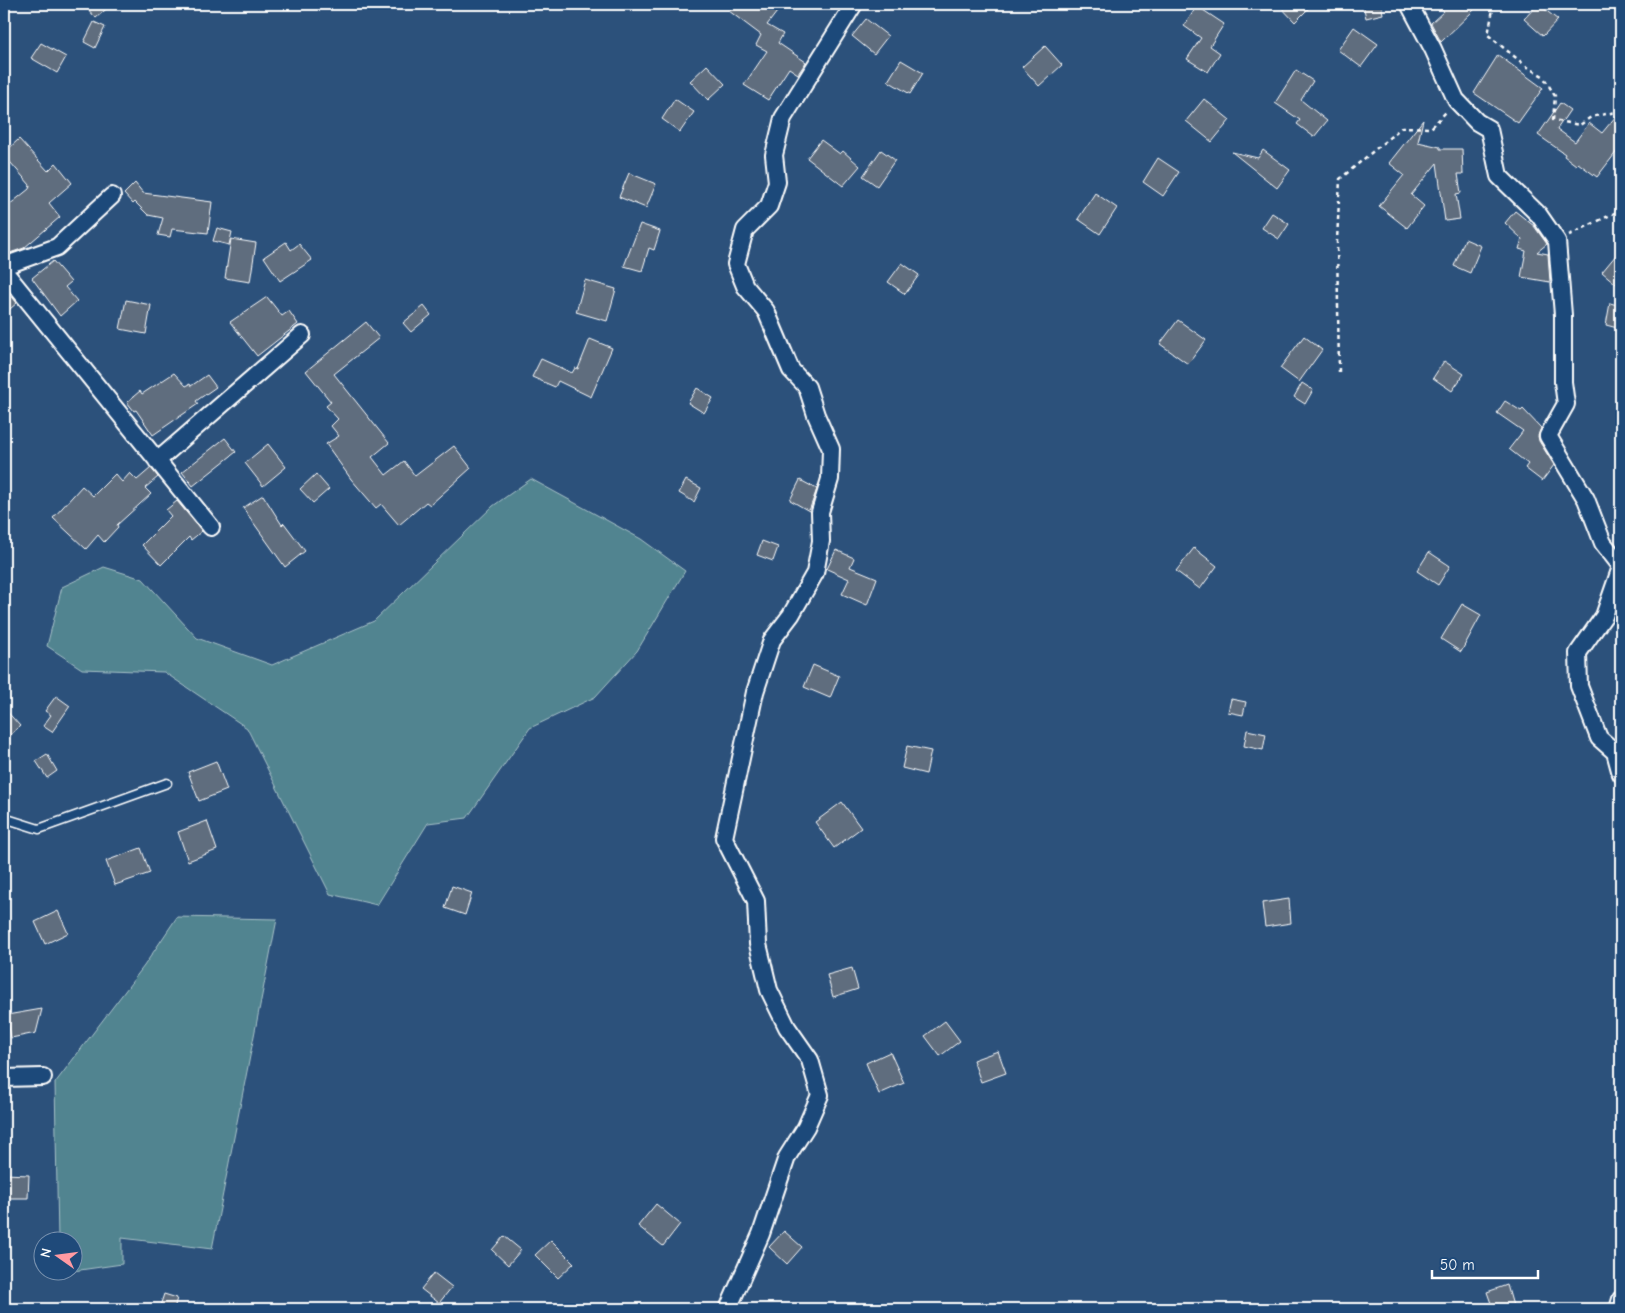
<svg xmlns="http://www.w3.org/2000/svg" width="1625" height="1313" font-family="'Comic Neue',sans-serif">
<rect width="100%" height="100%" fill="#2c517b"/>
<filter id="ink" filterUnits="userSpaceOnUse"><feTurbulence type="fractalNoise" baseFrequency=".02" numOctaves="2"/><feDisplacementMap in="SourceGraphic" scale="10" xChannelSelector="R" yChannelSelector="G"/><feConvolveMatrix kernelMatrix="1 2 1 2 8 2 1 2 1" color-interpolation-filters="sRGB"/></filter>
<g filter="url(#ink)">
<path fill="#518490" stroke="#a8c2c8" d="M531,479L641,539L685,571L637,651L595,697L530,728L467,818L428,823L377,905L330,894L247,728L164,672L82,669L47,646L62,587L104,567L143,579L197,638L272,665L374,621L493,506Z
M177,917L277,919L212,1249L122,1238V1264L59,1273V1271L72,1270V1240H58L55,1083L144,966Z"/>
<path fill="#5f6d7e" stroke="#fff" d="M83,4H112L96,18Z
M734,4H783L767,25L783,34L778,43L806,62L798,74L789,68L768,100L744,85L767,51L756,45L761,35L729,11Z
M1278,4H1313L1295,22Z
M1363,4H1381L1383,14L1366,18Z
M1437,4H1468L1474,10L1441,42L1431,23L1444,11Z
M1538,4L1558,20L1543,36L1524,19Z
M1197,6L1224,24L1210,46L1220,53L1208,72L1187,59L1201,38L1184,26Z
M866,19L888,36L874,54L852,36Z
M94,22L105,27L95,48L84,42Z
M1354,27L1378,44L1361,67L1338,50Z
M41,43L66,57L57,73L31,58Z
M1045,46L1062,65L1039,86L1022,67Z
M1498,55L1543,88L1518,123L1474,93Z
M901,60L923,73L910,94L888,81Z
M707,65L725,84L708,100L690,81Z
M1296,70L1313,81L1301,100L1327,121L1314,137L1297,124L1300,120L1275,103Z
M675,99L694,112L680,132L662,119Z
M1204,99L1230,120L1212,142L1186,121Z
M1560,103L1570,110L1557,129L1575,142L1589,123L1602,133L1621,110V146L1597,177L1578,163L1576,165L1564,156L1565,154L1538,135Z
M1423,120L1418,142L1440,147V149H1462L1463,174H1458L1461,193L1456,194L1460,219L1445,221L1437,163L1411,195L1424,206L1407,228L1379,206L1404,175L1389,163Z
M19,139L48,171L56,163L72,183L49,203L60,217L24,248L7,254L4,251V209L29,189L30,185L4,155V153Z
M821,140L840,154L843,151L860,166L843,186L807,158Z
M881,150L895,160L877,186L863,176Z
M1263,150L1290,170L1277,188L1232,152L1258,158Z
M1158,158L1179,172L1163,196L1143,182Z
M629,173L656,184L646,208L619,197Z
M135,183L143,193L212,202L208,233L172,229L170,237L158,235L163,218L148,215L135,202L133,204L124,194Z
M1095,193L1117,208L1100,234L1078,219Z
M1515,211L1534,226L1547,244L1537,252L1548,254L1550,282L1521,277L1526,251L1519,249L1522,239L1505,223Z
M1272,213L1289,224L1279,239L1262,228Z
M640,224L660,231L654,250L649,248L642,271L624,266Z
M217,228L232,232L229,245L213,241Z
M231,239L256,243L250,282L225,278Z
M1465,239L1481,246L1470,273L1454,266Z
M286,242L291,250L299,244L312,260L280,281L264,257Z
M1621,249V288L1602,272Z
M53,261L71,282L65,287L77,301L60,316L32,278Z
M902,263L919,275L905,294L888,282Z
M585,280L616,289L607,321L576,312Z
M4,287L17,303L4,314Z
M267,297L282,316L289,311L298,324L257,356L230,322Z
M126,300L151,305L146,334L120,329Z
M1610,303L1621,306V329L1606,325Z
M424,306L431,315L411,332L403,323Z
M1178,320L1206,340L1188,364L1160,344Z
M366,322L379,338L334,374L389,443L372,457L386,475L404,461L415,476L454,446L471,468L430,505L426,502L399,525L381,504L376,508L351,479L326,444L339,436L331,426L338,419L326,406L331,402L306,371Z
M1304,336L1322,350L1299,382L1280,368Z
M590,339L612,348L591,397L558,381L555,387L532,377L541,359L572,373L575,368L578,369Z
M1444,361L1464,374L1452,391L1433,378Z
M174,373L186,386L190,384L191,386L207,375L216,387L196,401L198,404L153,435L136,410L134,411L127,402L140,391L142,394Z
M1302,383L1313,390L1305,404L1294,397Z
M697,388L713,398L704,413L688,403Z
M1505,401L1521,411L1523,409L1541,428L1538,436L1539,441L1554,465L1542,481L1525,468L1528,464L1509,449L1523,431L1497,413Z
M225,438L236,452L193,486L182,472Z
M268,444L286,467L263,486L245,463Z
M151,468L158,477L145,488L151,494L117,525L118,527L104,542L98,535L86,549L53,518L82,486L93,496L115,474L122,482L130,473L137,480Z
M316,474L329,489L313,503L300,489Z
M686,480L701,488L694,502L679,493Z
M800,480L817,489L809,511L790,500Z
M263,495L282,525L284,523L305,551L285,567L243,508Z
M177,501L202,531L191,540L189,537L161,565L142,545L171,516L166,510Z
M762,541L778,547L773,561L757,555Z
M1194,548L1217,566L1200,589L1176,571Z
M836,550L854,558L850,567L877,578L867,605L842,594L849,579L827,569Z
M1429,552L1450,566L1438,585L1417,571Z
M1462,604L1481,615L1461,652L1441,639Z
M813,665L839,676L830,698L804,687Z
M56,696L70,706L52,732L43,726L51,715L45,711Z
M1231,699L1246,702L1243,715L1228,712Z
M4,708L20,726L4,741Z
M1247,730L1266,734L1263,750L1244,746Z
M907,746L931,751L926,774L902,768Z
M47,754L57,771L47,778L36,761Z
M216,761L227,790L199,801L188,772Z
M842,802L861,828L834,848L815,822Z
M207,821L217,850L188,861L178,832Z
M141,848L150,873L115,885L106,861Z
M452,886L472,893L465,915L445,908Z
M1289,899L1291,923L1265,927L1262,903Z
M58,911L68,933L45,944L35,922Z
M852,968L858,989L833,997L827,975Z
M42,1009L36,1033L11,1038L7,1015Z
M945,1021L960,1041L940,1056L925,1036Z
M998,1051L1006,1073L981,1082L973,1060Z
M890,1052L904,1083L879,1094L866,1063Z
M4,1174L29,1175L28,1198H4Z
M656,1204L680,1224L663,1246L638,1226Z
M784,1231L802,1247L787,1264L769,1247Z
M504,1236L521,1250L508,1265L492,1250Z
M551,1240L574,1263L558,1278L535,1255Z
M434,1273L452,1287L439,1303L421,1289Z
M1507,1285L1514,1309H1493L1487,1292Z
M164,1294L177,1298L174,1309H159Z"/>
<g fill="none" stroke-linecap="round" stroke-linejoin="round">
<defs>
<path id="lane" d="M4,818L39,829L167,783"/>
<path id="street" d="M1409,4L1433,49L1456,100L1477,122L1489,129L1499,176L1539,215L1557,241L1563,315V382L1566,404L1548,436L1586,499L1603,543L1621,566
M4,266L57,247L112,196
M4,271L211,527
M157,461L302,335
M1621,567L1604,616L1578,653L1579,686L1599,738L1615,752L1621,774
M4,1078L43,1077
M728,1309L761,1234L787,1157L806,1127L820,1095L810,1060L787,1027L769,990L758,944L756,901L724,838L755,692L772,640L791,615L815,573L821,541L820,512L830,479L831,449L816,415L807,387L791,370L766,311L745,286L736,264L745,230L769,206L777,182L774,155L783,118L854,4
M1618,1309L1621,1299"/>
</defs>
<use href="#lane" stroke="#fff" stroke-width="11"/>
<use href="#street" stroke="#fff" stroke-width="20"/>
<path stroke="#fff" stroke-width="2.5" stroke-dasharray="4 4" stroke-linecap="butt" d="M1494,4L1488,35L1526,66L1543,76L1555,96L1553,120L1580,125L1591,117L1621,111
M1569,235L1621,210
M1339,372L1337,241L1340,179L1402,127L1431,128L1446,112"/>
<use href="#lane" stroke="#1f4a7a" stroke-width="8"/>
<use href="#street" stroke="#1f4a7a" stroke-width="16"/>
</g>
</g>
<rect width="1625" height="1313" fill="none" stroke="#1f4a7a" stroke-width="20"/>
<rect x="10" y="10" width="1605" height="1293" fill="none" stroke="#fff" stroke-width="2" filter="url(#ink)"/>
<g transform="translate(58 1256) rotate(284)"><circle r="24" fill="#1f4a7a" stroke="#7992af"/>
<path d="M0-4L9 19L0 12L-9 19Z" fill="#ff9aa2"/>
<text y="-8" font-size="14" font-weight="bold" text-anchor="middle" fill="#ffffff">N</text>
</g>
<path d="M1432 1270v8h106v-8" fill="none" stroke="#ffffff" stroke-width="2.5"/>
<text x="1440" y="1270" font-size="15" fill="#ffffff" stroke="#1f4a7a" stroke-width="4" paint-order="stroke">50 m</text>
</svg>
